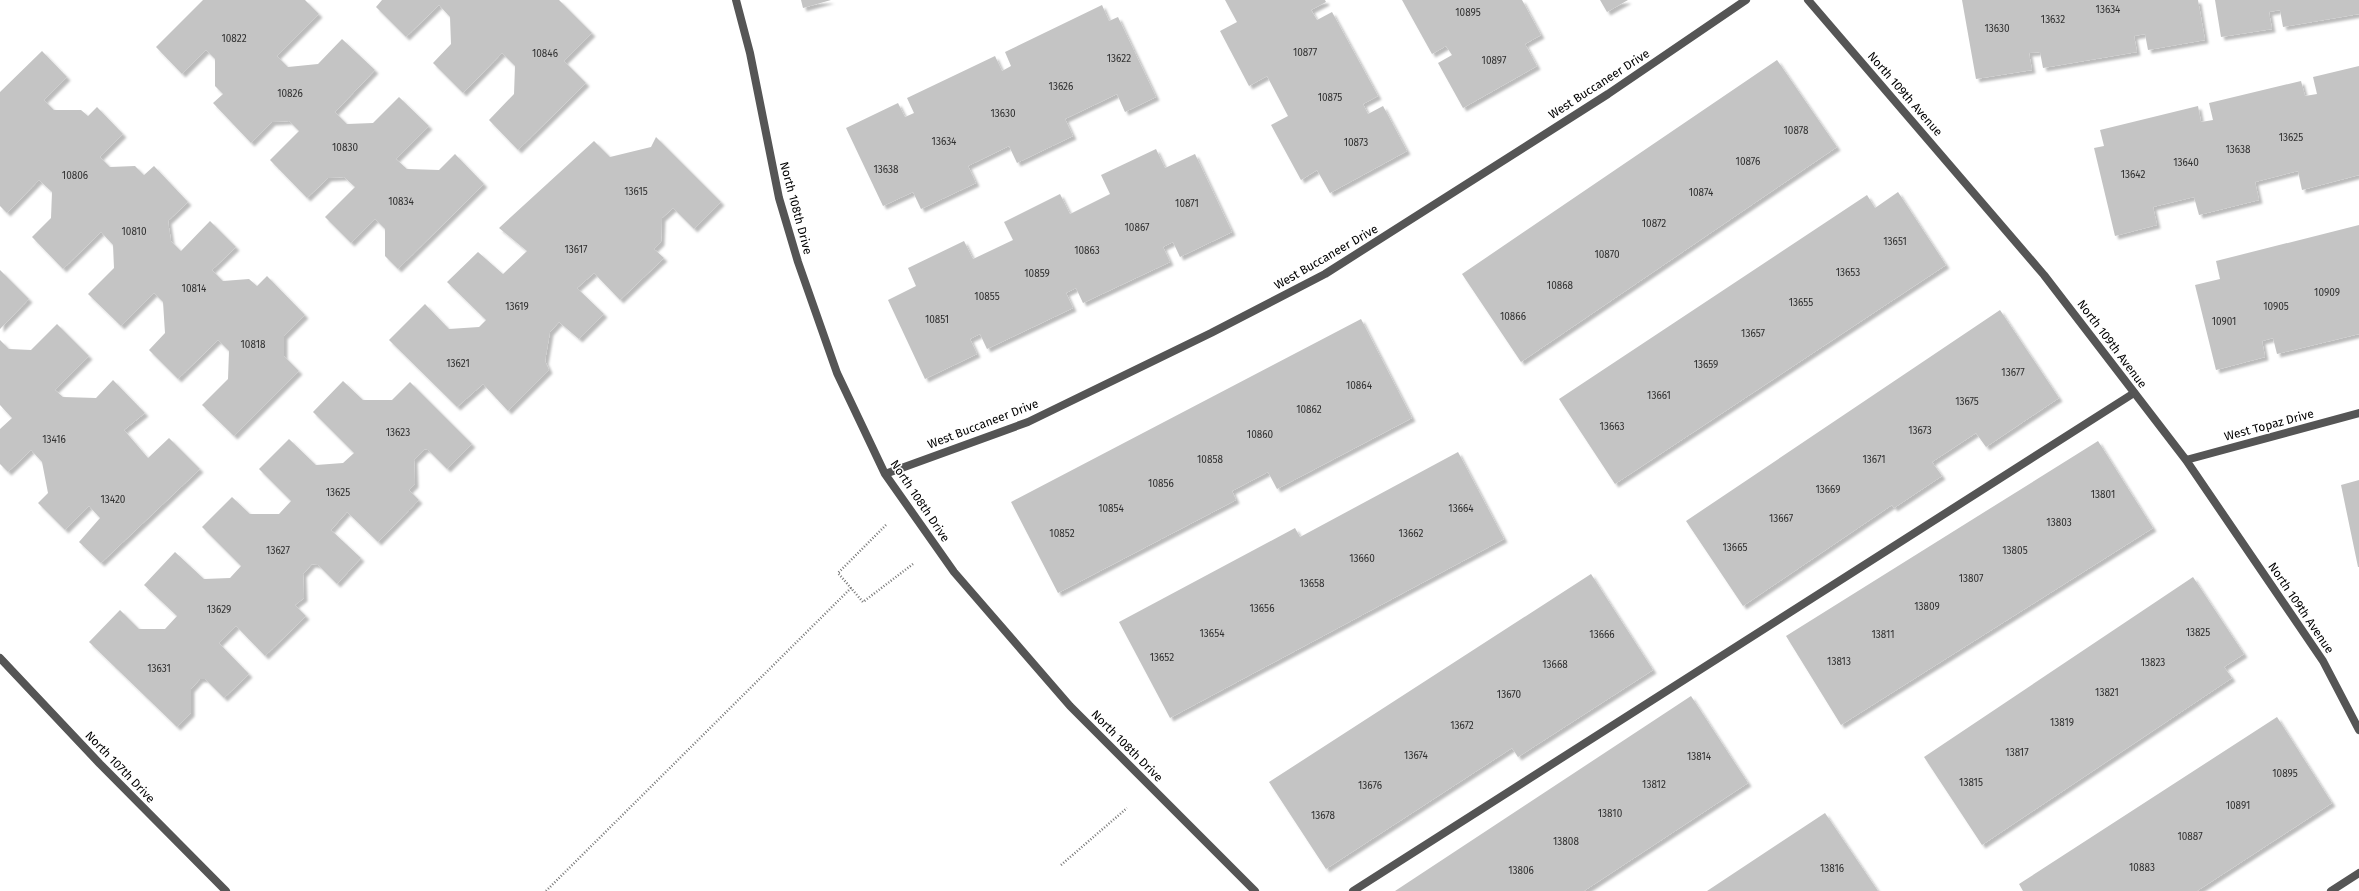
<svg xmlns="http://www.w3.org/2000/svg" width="2359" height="891" font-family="'Fira Sans',sans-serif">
<defs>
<filter id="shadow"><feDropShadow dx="3.5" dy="3.5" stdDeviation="1" flood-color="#0004"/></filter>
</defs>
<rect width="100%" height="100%" fill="#fff"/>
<path fill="#c4c4c4" filter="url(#shadow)" d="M203,0H305L319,14L277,56L288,67L318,64L342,39L375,70L335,112L347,124L373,123L399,97L429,126L396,159L407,169L439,170L455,154L484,184L398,269L385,256V229L375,219L351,243L325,217L355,187L344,177L328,178L307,198L270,160L299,131L289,121L272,122L251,143L213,103L223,94L215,86V59L206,50L182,74L156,47Z
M382,0H559L592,33L564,61L586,83L518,150L489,120L514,94L515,66L502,53L463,93L433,63L451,44L450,17L439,5L406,37L376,7Z
M801,0H831L803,8Z
M1225,0H1325L1326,2L1311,10L1317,20L1332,12L1378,96L1363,104L1368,114L1383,106L1407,151L1330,193L1317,170L1301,180L1271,125L1288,116L1267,76L1249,86L1220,31L1237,22Z
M1402,0H1522L1541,35L1525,44L1537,66L1463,108L1438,63L1452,55L1446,46L1432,54Z
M1600,0H1628L1607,12Z
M1962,0H2198L2205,40L2148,50L2145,34L2134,36L2137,52L2043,68L2040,52L2029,53L2032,70L1976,79Z
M2215,0H2359V14L2283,27L2280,10L2269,12L2272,29L2221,37Z
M1102,5L1109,21L1118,17L1156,97L1125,112L1117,94L1065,119L1073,136L1017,163L1009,146L968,166L976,183L921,209L913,192L883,206L846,128L898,103L905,117L914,113L907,98L995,56L1002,71L1011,66L1005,52Z
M42,51L67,77L44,100L54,110H81L88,116L97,107L123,134L100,157L110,167L135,166L144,175L154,166L188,202L168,221L171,241L181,251L210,221L236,247L212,270L223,281L249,279L257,286L267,276L305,315L284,336V356L299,371L234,436L202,405L228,379L229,351L218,340L178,379L149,350L165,333L163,302L154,293L121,326L88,294L114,268L113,245L101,232L63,269L32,237L51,218L52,192L39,180L7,213L0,206V92Z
M1777,60L1837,147L1521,362L1462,274Z
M2359,66V175L2302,190L2298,171L2255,182L2259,200L2199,215L2194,197L2153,207L2157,225L2115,236L2094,148L2104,146L2100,130L2198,106L2201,122L2213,120L2209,103L2301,81L2305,96L2317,94L2313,77Z
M656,137L721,202L694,229L673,208L662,218L661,242L654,249L664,258L620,300L594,273L577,288L604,314L579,339L559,322L550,332L545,361L549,370L508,411L483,384L457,407L389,340L425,304L449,329L479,327L486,320L447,282L478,252L503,274L527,251L499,228L594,141L610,157L651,147Z
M1156,149L1165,168L1195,154L1232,232L1180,257L1173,242L1163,247L1170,262L1083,303L1076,288L1066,293L1073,308L987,349L980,334L970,339L977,354L925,379L888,300L916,286L908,268L964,241L973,259L1013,240L1004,222L1060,194L1070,214L1110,194L1101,175Z
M1898,192L1946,265L1615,484L1559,399L1867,195L1875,208Z
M2359,225V334L2277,354L2273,338L2262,341L2265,357L2216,370L2195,285L2220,279L2216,261Z
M0,270L29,299L0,329Z
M2000,310L2059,398L1986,447L1976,433L1932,462L1942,476L1894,508L1892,505L1743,606L1686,521Z
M1361,319L1412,418L1277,489L1268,472L1232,491L1236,500L1058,593L1011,502Z
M57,324L89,356L55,390L63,397L96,398L113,380L145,413L124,430L148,458L169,438L200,469L101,563L79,542L100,518L89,506L65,530L38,503L48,493L42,462L31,450L8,472L0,464V429L12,418L0,405V340L9,349L31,350Z
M343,381L363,400H392L410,382L472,444L447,469L428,450L425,449L414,460L415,484L409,490L419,500L378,542L347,512L331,530L361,558L337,584L318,565L312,564L303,574L304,598L295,605L306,616L265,656L236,626L219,643L249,674L224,698L205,679H200L191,689V713L177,727L89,642L120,610L139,629H165L177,616L144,585L175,552L204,579L230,578L241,566L202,527L232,497L250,514H279L291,501L259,469L289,439L316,465L343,463L354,453L313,412Z
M2098,441L2153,528L1841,725L1786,636Z
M1458,452L1504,539L1170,718L1119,622L1295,528L1300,537Z
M2359,480V567H2358L2341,485Z
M1591,574L1653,670L1518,757L1512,748L1326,869L1269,782Z
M2193,577L2244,654L2224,667L2232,678L1982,845L1924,757Z
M1691,696L1748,783L1584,891H1395Z
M2277,717L2332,803L2197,891H2023L2019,884Z
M1825,813L1878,891H1707Z"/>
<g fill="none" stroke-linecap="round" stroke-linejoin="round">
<path stroke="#777" stroke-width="2.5" stroke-dasharray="1 2" stroke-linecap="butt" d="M886,525L838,573L863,602L913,564
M1061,865L1127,808
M546,891L851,588"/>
<path stroke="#555" stroke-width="8" d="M1353,891L2134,393"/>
<path stroke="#555" stroke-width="8" d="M736,0L750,53L779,198L798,262L837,373L885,474L954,572L1070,706L1255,891
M1808,0L2044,275L2186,460L2323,661L2359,730
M2186,460L2359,413
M885,474L1028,422L1211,333L1325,274L1608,94L1746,0
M0,658L100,764L226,891
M2331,891L2359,873"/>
</g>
<g text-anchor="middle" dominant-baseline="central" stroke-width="3" stroke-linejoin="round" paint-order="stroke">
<g font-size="10" fill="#313131">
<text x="2108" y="10">13634</text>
<text x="1468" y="13">10895</text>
<text x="2053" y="20">13632</text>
<text x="1997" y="29">13630</text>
<text x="234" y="39">10822</text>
<text x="1305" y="53">10877</text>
<text x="545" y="54">10846</text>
<text x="1119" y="59">13622</text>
<text x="1494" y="61">10897</text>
<text x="1061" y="87">13626</text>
<text x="290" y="94">10826</text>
<text x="1330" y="98">10875</text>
<text x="1003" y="114">13630</text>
<text x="1796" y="131">10878</text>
<text x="2291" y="138">13625</text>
<text x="944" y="142">13634</text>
<text x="1356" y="143">10873</text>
<text x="345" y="148">10830</text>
<text x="2238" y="150">13638</text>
<text x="1748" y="162">10876</text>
<text x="2186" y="163">13640</text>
<text x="886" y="170">13638</text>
<text x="2133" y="175">13642</text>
<text x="75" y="176">10806</text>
<text x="636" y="192">13615</text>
<text x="1701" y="193">10874</text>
<text x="401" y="202">10834</text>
<text x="1187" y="204">10871</text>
<text x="1654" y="224">10872</text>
<text x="1137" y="228">10867</text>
<text x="134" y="232">10810</text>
<text x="1895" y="242">13651</text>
<text x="576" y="250">13617</text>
<text x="1087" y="251">10863</text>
<text x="1607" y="255">10870</text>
<text x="1848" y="273">13653</text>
<text x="1037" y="274">10859</text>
<text x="1560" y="286">10868</text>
<text x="194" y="289">10814</text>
<text x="2327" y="293">10909</text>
<text x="987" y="297">10855</text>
<text x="1801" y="303">13655</text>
<text x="517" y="307">13619</text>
<text x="2276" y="307">10905</text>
<text x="1513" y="317">10866</text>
<text x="937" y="320">10851</text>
<text x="2224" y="322">10901</text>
<text x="1753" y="334">13657</text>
<text x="253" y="345">10818</text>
<text x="458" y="364">13621</text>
<text x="1706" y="365">13659</text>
<text x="2013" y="373">13677</text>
<text x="1359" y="386">10864</text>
<text x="1659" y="396">13661</text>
<text x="1967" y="402">13675</text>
<text x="1309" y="410">10862</text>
<text x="1612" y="427">13663</text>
<text x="1920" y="431">13673</text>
<text x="398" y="433">13623</text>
<text x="1260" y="435">10860</text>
<text x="54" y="440">13416</text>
<text x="1210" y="460">10858</text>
<text x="1874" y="460">13671</text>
<text x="1161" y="484">10856</text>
<text x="1828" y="490">13669</text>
<text x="338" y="493">13625</text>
<text x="2103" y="495">13801</text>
<text x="113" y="500">13420</text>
<text x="1111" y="509">10854</text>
<text x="1461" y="509">13664</text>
<text x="1781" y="519">13667</text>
<text x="2059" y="523">13803</text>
<text x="1062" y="534">10852</text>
<text x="1411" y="534">13662</text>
<text x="1735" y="548">13665</text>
<text x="278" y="551">13627</text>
<text x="2015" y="551">13805</text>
<text x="1362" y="559">13660</text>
<text x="1971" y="579">13807</text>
<text x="1312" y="584">13658</text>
<text x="1927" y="607">13809</text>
<text x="1262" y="609">13656</text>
<text x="219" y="610">13629</text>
<text x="2198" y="633">13825</text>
<text x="1212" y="634">13654</text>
<text x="1602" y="635">13666</text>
<text x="1883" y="635">13811</text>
<text x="1162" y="658">13652</text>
<text x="1839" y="662">13813</text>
<text x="2153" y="663">13823</text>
<text x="1555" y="665">13668</text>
<text x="159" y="669">13631</text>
<text x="2107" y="693">13821</text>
<text x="1509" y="695">13670</text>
<text x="2062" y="723">13819</text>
<text x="1462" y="726">13672</text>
<text x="2017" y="753">13817</text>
<text x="1416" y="756">13674</text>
<text x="1699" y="757">13814</text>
<text x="2285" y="774">10895</text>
<text x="1971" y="783">13815</text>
<text x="1654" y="785">13812</text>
<text x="1370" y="786">13676</text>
<text x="2238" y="806">10891</text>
<text x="1610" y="814">13810</text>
<text x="1323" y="816">13678</text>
<text x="2190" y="837">10887</text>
<text x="1566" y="842">13808</text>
<text x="2142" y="868">10883</text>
<text x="1832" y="869">13816</text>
<text x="1521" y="871">13806</text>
</g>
<g font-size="12" fill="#000" stroke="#fff">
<text transform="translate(1599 84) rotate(-33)">West Buccaneer Drive</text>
<text transform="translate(1905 94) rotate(49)">North 109th Avenue</text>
<text transform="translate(796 208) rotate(75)">North 108th Drive</text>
<text transform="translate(1326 257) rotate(-30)">West Buccaneer Drive</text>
<text transform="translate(2112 344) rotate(53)">North 109th Avenue</text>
<text transform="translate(983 424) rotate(-21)">West Buccaneer Drive</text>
<text transform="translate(2269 425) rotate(-15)">West Topaz Drive</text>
<text transform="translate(920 501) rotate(56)">North 108th Drive</text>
<text transform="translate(2301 608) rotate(56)">North 109th Avenue</text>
<text transform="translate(1127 746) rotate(45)">North 108th Drive</text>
<text transform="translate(120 767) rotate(46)">North 107th Drive</text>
</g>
</g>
</svg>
